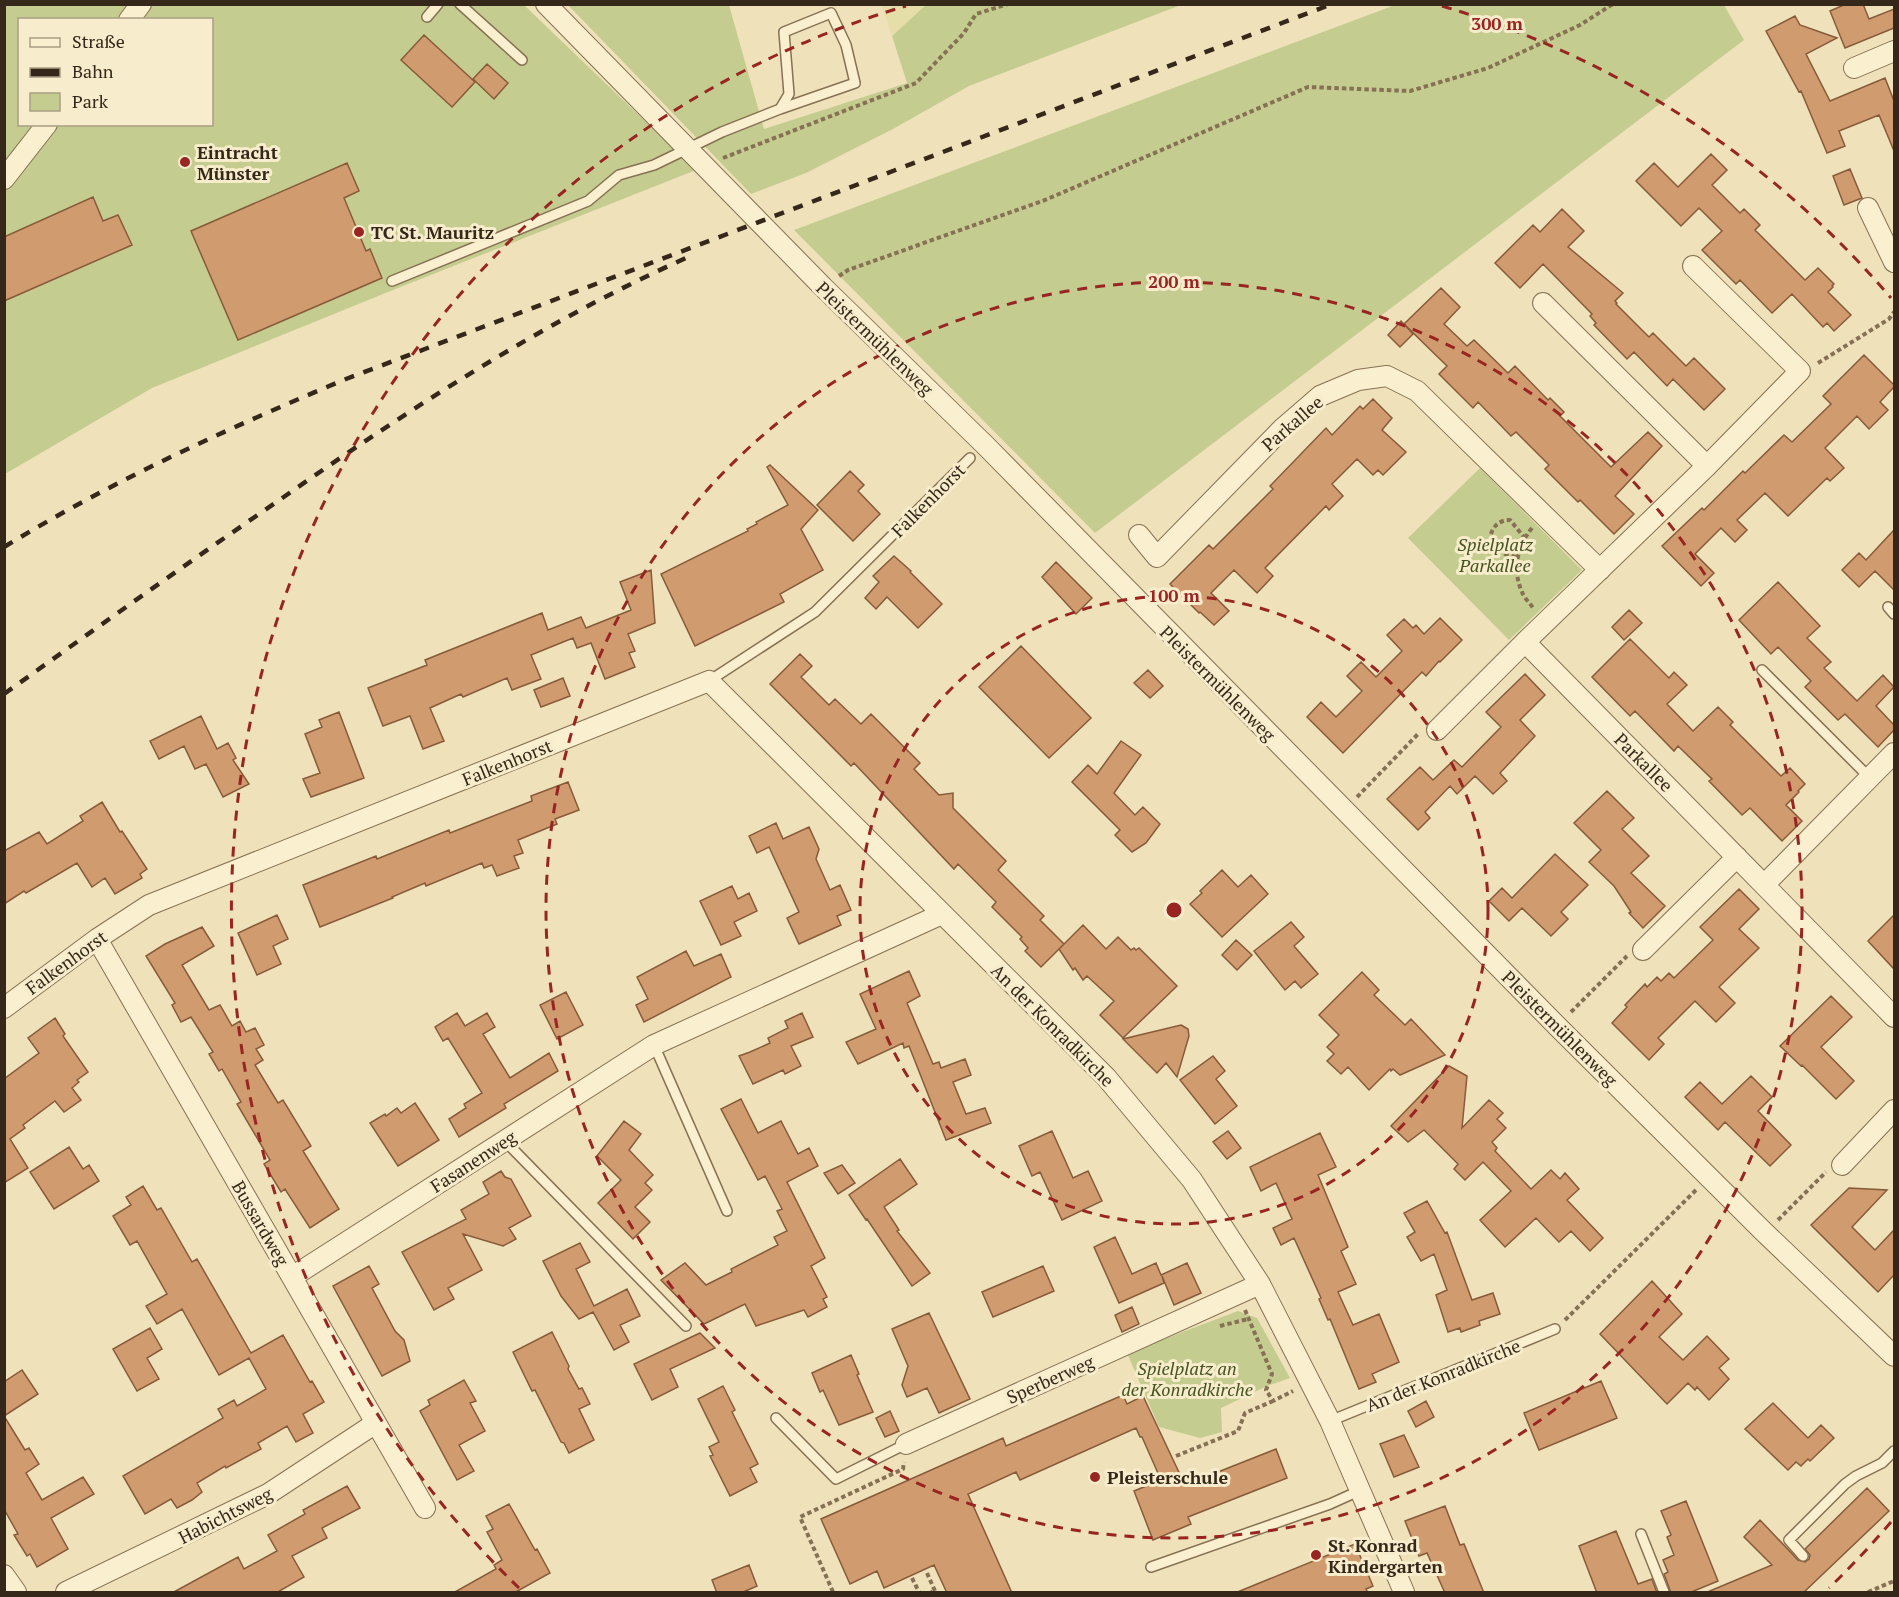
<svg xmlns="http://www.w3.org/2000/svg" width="1899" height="1597" font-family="'PT Serif',serif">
<rect width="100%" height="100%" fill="#efe2bb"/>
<path fill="#e5dea8" d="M881,4L926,5L892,36Z"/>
<path fill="#c4cd8f" d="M149,4L524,5L696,170L393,290L152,388L5,474L4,191L56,125L212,124V20L137,19Z
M5,5H132L120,19L20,20V124L38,125L5,167Z
M568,5H729L764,129L907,83L892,36L926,5H1181L969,86L893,129L806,173L751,194Z
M1395,5H1724L1744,40L1095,533L794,230Z
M1480,468L1582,570L1509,640L1408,538Z
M1238,1311L1257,1318L1290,1378L1267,1386L1221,1408L1222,1432L1200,1438L1159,1427L1127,1353Z"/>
<path fill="#d09b6f" stroke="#875b39" stroke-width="1.5" d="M1846,4H1863L1869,19L1894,9V28L1845,48L1830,11Z
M1795,16L1800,25L1837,38L1806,54L1830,101L1885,78L1894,101V151L1879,115L1839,131L1845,146L1827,153L1801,91L1799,92L1766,31Z
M424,35L475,82L452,107L401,60Z
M487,64L508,83L494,99L473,79Z
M1711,154L1727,170L1712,185L1740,213L1744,209L1760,225L1755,230L1805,280L1818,268L1834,284L1832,286L1833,287L1828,292L1851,315L1834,331L1827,323L1823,327L1792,294L1772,313L1740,280L1736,284L1702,250L1722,231L1699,208L1681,226L1636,181L1654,163L1678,187Z
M347,163L359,191L344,198L366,251L370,249L382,278L238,340L191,231Z
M1850,169L1862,198L1844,205L1833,176Z
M93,197L103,221L118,215L132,245L4,301V237Z
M1562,209L1584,231L1568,247L1623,293L1615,301L1617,303L1616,304L1649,337L1653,333L1686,366L1694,358L1725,389L1704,410L1673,379L1667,386L1634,352L1627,359L1594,325L1596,323L1590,316L1592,314L1543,264L1520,288L1495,263L1533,225L1540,232Z
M1441,288L1460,307L1444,324L1467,346L1474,340L1508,373L1515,366L1548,400L1550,398L1564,412L1560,416L1611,467L1648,432L1662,446L1615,496L1634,514L1614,534L1580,500L1578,502L1545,469L1549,465L1516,432L1511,436L1478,402L1473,408L1439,374L1447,366L1404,324Z
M1401,321L1413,334L1400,347L1388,335Z
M1864,355L1894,385V387L1880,402L1888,410L1869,429L1857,416L1825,448L1844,468L1830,481L1827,478L1788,516L1765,493L1737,520L1747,530L1735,542L1721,528L1695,554L1714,573L1701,586L1662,546L1702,508L1704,510L1743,471L1745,473L1784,435L1792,442L1831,404L1823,396Z
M1373,399L1392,418L1382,430L1406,452L1383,475L1378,470L1373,475L1357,459L1332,484L1343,496L1329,510L1326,506L1265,568L1273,576L1257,593L1234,570L1211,593L1229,611L1214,625L1200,612L1199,613L1170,584L1209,545L1213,549L1273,489L1270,486L1326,428L1332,435L1360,406L1363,409Z
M770,465L818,510L801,529L823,570L780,594L784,602L695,646L661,574L748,531L747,529L757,524L756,522L788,505L767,467Z
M850,471L864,485L858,491L880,514L853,541L817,505Z
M1894,530V590L1875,571L1859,587L1842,570L1859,553L1866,560Z
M894,556L911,571L910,572L942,604L918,628L887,597L876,609L865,598L879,582L873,576Z
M1056,562L1092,598L1076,614L1042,577Z
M651,570L655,623L628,634L635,651L629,653L635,667L605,679L591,643L577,648L573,638L531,655L541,679L512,690L507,678L463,697L461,694L430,708L444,741L423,749L410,716L383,726L368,688L427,665L425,660L542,613L548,630L581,617L586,628L631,610L620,582Z
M1778,582L1820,626L1807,638L1831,662L1824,668L1857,701L1883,675L1894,687L1876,706L1894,725V730L1878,747L1845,714L1838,720L1805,687L1811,681L1778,647L1771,654L1739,620Z
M1629,610L1642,623L1624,640L1612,627Z
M1440,618L1462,640L1440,662L1439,661L1426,676L1422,672L1343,753L1307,717L1321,702L1336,717L1362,691L1347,676L1361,662L1376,677L1402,651L1387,635L1404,619L1413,628L1416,625L1424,634Z
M1630,639L1669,678L1674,672L1687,685L1667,704L1693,731L1718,707L1733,722L1730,725L1781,776L1790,768L1805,784L1798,791L1799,792L1786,805L1802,821L1782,841L1750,808L1742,815L1709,781L1712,779L1678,746L1674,751L1635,711L1630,716L1592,677Z
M1021,646L1091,718L1049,758L979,687Z
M800,654L812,666L801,677L829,705L835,699L861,724L871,714L920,763L914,769L939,795L953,793V808L1006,861L998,870L1044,916L1040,920L1064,944L1041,967L1025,951L1028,948L1020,939L1022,937L992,907L996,902L958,864L954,869L854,763L851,766L770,684Z
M1148,670L1163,686L1150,698L1134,683Z
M1525,674L1545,695L1520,720L1535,736L1500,773L1507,781L1493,794L1475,776L1457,794L1450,786L1425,812L1430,818L1418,830L1387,799L1420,767L1433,780L1454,760L1462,767L1501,727L1486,712Z
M563,678L570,696L541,707L534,690Z
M339,712L364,778L311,797L303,779L320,773L305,734L322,727L319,720Z
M201,716L217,749L228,743L236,758L233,760L249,784L223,797L206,764L195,769L184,746L159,759L150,741Z
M1121,741L1141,755L1114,793L1135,815L1143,807L1160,824L1146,843L1132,852L1115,835L1120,830L1072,782L1088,765L1097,774Z
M568,782L579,810L555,819L557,824L518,840L523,853L514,856L519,868L497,876L492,865L484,868L482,863L426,886L425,883L392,897L393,898L320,927L303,885L376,856L377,859L449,830L450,833L478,822L532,801L531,796Z
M1607,791L1634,818L1622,829L1649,856L1631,873L1665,906L1643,928L1629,913L1631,912L1614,886L1589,862L1601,850L1574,823Z
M102,802L120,832L122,831L147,869L140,874L142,878L115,894L105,878L92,887L77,863L26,893L24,891L4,904V851L39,832L47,844L83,821L80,816Z
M776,823L783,839L809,827L819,849L816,859L830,890L840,885L851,910L837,916L841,925L799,944L787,918L799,912L769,847L757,853L749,836Z
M1555,854L1588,885L1561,912L1568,919L1551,936L1522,908L1509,921L1489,901L1502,888L1512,898Z
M1222,870L1238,887L1251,875L1268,894L1222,937L1190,904L1202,893L1200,891Z
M732,886L738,899L749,893L757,911L734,922L741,936L721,945L700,901Z
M1739,889L1759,909L1739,929L1759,948L1719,987L1735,1003L1716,1022L1695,1001L1658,1038L1664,1044L1649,1060L1612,1023L1627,1007L1625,1005L1645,984L1647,987L1657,977L1661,981L1669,973L1674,978L1713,940L1700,927Z
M277,915L288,939L273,946L281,964L257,975L238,933Z
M1894,915V969L1868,941Z
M1291,922L1304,937L1294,946L1318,974L1301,988L1295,981L1285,990L1254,951Z
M1083,925L1106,949L1118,937L1131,950L1134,948L1136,950L1139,948L1177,986L1123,1038L1100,1015L1114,1001L1087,976L1083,980L1075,968L1073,970L1059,949Z
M202,927L214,946L182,965L209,1010L220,1005L232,1026L240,1021L246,1032L255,1028L264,1045L256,1049L263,1060L255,1065L278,1103L283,1100L311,1146L303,1151L339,1209L310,1228L285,1189L281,1192L264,1164L270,1160L237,1104L241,1102L222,1069L219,1071L209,1054L213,1052L191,1017L181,1022L172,1005L175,1003L146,956L165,944Z
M1236,940L1252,955L1237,970L1222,955Z
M686,951L694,966L721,954L731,977L644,1022L636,1005L648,999L637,977Z
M909,971L920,996L907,1003L933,1064L939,1062L941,1068L965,1059L971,1075L953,1082L966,1114L985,1108L991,1123L946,1140L909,1046L904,1048L903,1043L858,1064L846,1042L876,1029L860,994Z
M1362,972L1379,990L1374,995L1405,1025L1411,1019L1445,1055L1400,1075L1393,1069L1391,1071L1390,1069L1369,1090L1348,1067L1341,1074L1327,1061L1334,1054L1327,1047L1339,1035L1319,1015Z
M566,992L583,1025L557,1039L540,1005Z
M1831,996L1852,1017L1821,1047L1854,1081L1836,1099L1802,1065L1801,1066L1780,1046Z
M457,1013L465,1026L487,1013L495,1027L483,1034L510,1078L549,1053L558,1071L504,1104L506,1108L459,1137L449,1119L466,1108L464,1104L482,1093L448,1038L443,1041L435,1027Z
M802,1013L813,1037L791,1046L801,1066L785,1074L783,1070L753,1084L739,1056L750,1052L770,1043L768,1038L788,1028L785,1021Z
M55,1018L65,1034L63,1036L88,1072L77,1080L79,1082L72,1088L81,1100L64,1112L55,1101L23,1125L25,1128L10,1139L28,1168L4,1183V1079L39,1053L28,1038Z
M1181,1025L1188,1029L1189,1036L1177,1077L1166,1063L1157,1073L1123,1039Z
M1213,1056L1225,1071L1216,1079L1237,1106L1215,1124L1180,1080Z
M1449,1066L1467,1076L1462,1128L1489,1100L1503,1113L1497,1119L1506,1128L1492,1142L1497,1148L1495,1151L1531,1189L1551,1170L1560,1179L1565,1173L1579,1189L1567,1200L1603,1238L1590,1251L1571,1231L1559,1242L1536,1218L1505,1247L1480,1220L1511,1191L1483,1162L1465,1180L1454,1169L1458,1164L1424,1130L1408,1142L1391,1126Z
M1751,1076L1772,1097L1758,1111L1791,1145L1770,1166L1725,1122L1718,1130L1685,1097L1700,1082L1722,1104Z
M741,1099L758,1133L781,1121L798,1154L809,1148L818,1166L787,1182L825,1258L811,1266L827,1297L823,1299L827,1307L808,1317L804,1310L756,1326L745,1304L704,1324L661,1280L685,1263L706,1285L732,1272L731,1269L778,1245L774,1237L787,1231L777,1211L782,1209L765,1176L758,1180L721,1109Z
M415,1103L439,1140L398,1166L370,1123L385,1114L386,1116L397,1108L401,1113Z
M624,1121L641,1134L629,1150L653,1175L645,1183L652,1190L635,1207L650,1222L633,1239L598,1203L621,1180L597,1156Z
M1052,1131L1073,1178L1088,1171L1102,1201L1062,1220L1040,1172L1032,1176L1019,1146Z
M1228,1131L1241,1148L1227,1159L1213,1142Z
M1320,1133L1336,1167L1318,1175L1348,1247L1341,1251L1356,1284L1338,1292L1353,1325L1379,1314L1399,1362L1372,1374L1376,1382L1359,1389L1330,1319L1328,1320L1319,1299L1321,1298L1294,1238L1281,1245L1273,1228L1292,1219L1276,1183L1261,1191L1250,1167Z
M69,1147L83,1169L89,1165L99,1181L54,1209L30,1172Z
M900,1159L917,1184L884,1207L899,1230L897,1231L930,1273L912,1286L867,1219L866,1220L849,1195Z
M842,1165L855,1183L838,1194L824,1173Z
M501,1171L505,1177L511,1179L531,1216L509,1228L516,1239L503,1246L463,1234L482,1270L448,1288L454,1299L434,1310L402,1252L466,1219L461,1210L489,1194L483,1182Z
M143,1186L157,1210L161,1208L192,1262L197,1259L251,1353L283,1335L310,1382L312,1381L324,1402L303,1414L313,1433L296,1442L287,1426L258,1443L261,1449L226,1468L225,1466L197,1483L202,1492L192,1500L177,1508L171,1499L145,1514L123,1476L223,1418L218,1409L234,1400L237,1406L266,1389L249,1358L219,1375L182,1309L157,1324L146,1306L167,1294L137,1241L130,1245L113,1216L131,1205L126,1197Z
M1849,1188L1887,1190L1852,1227L1875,1250L1894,1230V1275L1878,1292L1811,1225Z
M1427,1201L1445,1233L1447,1232L1472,1300L1493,1293L1500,1314L1479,1321L1480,1325L1461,1332L1460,1328L1448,1332L1436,1295L1447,1290L1434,1254L1421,1261L1407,1237L1415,1232L1404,1213Z
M1115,1237L1132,1274L1156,1263L1161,1275L1187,1263L1201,1293L1174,1305L1162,1276L1164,1283L1119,1303L1094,1247Z
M580,1243L590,1262L576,1269L594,1306L627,1289L640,1316L620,1325L629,1342L614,1350L593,1312L579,1319L561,1296L543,1261Z
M369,1266L379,1284L372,1288L395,1331L404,1340L410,1361L382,1376L333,1286Z
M1043,1266L1054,1291L993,1317L982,1292Z
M1652,1281L1682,1314L1659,1337L1683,1360L1707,1336L1729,1359L1719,1368L1729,1379L1709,1400L1697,1387L1695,1390L1688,1383L1667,1404L1600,1334Z
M1132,1307L1139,1324L1122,1332L1115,1315Z
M929,1313L970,1399L939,1413L927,1388L907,1397L902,1385L908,1366L892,1329Z
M150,1328L162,1349L147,1358L159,1379L137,1391L113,1349Z
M552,1332L569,1366L568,1369L579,1389L582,1388L590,1404L579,1409L594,1440L569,1453L564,1443L561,1442L535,1390L532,1391L513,1352Z
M700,1333L715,1348L670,1369L678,1387L652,1400L634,1364Z
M851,1355L859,1374L857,1375L873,1412L839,1425L823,1390L820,1392L812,1373Z
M22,1370L38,1394L4,1416V1382Z
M464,1380L476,1401L470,1403L485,1431L459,1445L474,1471L457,1480L420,1411L430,1405L428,1400Z
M1601,1381L1617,1418L1539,1450L1524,1413Z
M723,1386L735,1410L732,1412L758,1464L750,1468L757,1482L730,1496L710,1456L713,1455L709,1447L719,1442L698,1399Z
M1123,1395L1127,1404L1143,1396L1185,1485L1276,1449L1287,1478L1188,1517L1191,1524L1153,1540L1134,1491L1161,1480L1142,1437H1140L1136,1428L1020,1480L1016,1472L968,1494L1012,1593H947L934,1565L884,1588L877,1571L850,1584L821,1519L1003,1438L1006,1446Z
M1426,1401L1434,1417L1416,1427L1408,1411Z
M1773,1403L1808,1438L1821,1425L1834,1438L1810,1461L1808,1459L1801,1466L1796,1462L1788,1470L1745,1429Z
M890,1411L899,1431L885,1437L876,1418Z
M4,1416L25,1450L29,1448L39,1464L26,1473L42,1500L83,1477L94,1494L51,1518L68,1549L37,1567L30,1554L27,1556L14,1535L18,1534L4,1509Z
M1404,1435L1419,1467L1394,1477L1380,1444Z
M347,1486L360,1508L322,1528L327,1538L292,1556L304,1577L276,1593H172L238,1557L244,1569L277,1551L268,1535L305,1514L303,1510Z
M1867,1488L1889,1511L1803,1593H1705L1772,1565L1744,1537L1760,1520L1798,1560L1805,1562L1809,1559L1810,1555L1805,1549Z
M1686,1501L1718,1581L1689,1593H1671L1664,1574L1668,1572L1663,1560L1674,1555L1667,1537L1671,1535L1661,1511Z
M509,1504L535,1550L537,1549L550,1573L514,1593H453L496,1569L494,1565L502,1560L487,1532L493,1529L486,1516Z
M1445,1506L1460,1545L1464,1544L1484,1593H1445L1427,1553L1419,1556L1405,1521Z
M1616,1531L1638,1584L1652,1579L1657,1593H1597L1579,1546Z
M1355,1544L1373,1586L1366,1589L1368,1593H1235Z
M749,1565L757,1586L741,1593H717L712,1580Z"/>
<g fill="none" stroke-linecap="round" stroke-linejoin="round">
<defs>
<path id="lane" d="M460,4L522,60
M427,17L438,4
M392,281L588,201L619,175L654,165L722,132L780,109L855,83L846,45L831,13L784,32L789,94L780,109
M1888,607L1894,614
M1762,670L1869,777
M709,681L815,612L970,458
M654,1045L727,1211
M504,1140L686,1326
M776,1418L836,1479L906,1444
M1330,1421L1555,1329
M1641,1534L1664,1592
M1803,1556L1789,1540L1845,1484L1856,1476L1882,1463L1894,1451
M1151,1567L1330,1504L1361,1490"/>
<path id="street" d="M546,4L823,287L985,445L1557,1026L1765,1233L1894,1356
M129,20L141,4
M1854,68L1894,51
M4,179L47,124
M1868,208L1894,262
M1693,266L1800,371L1707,466L1525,642L1894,1017
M1543,303L1707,466
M1139,535L1157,557L1283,428L1320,396L1358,380L1387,376L1417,391L1600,570
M1437,730L1525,642
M1765,884L1894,753
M97,939L425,1508
M1643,950L1737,857
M4,1008L97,939L149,905L709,681L1106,1077L1192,1180L1260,1284L1330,1421L1404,1592
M1842,1165L1894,1110
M292,1277L654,1045L942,914
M906,1444L1260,1284
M4,1575L16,1592
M66,1592L268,1494L376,1423"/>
</defs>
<use href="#lane" stroke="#877154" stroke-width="12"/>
<use href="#street" stroke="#877154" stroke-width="22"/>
<path stroke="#877154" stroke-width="4" stroke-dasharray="4.5 3" stroke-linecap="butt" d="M723,158L916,83L964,33L976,14L1008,4
M839,276L848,270L1045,200L1308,87L1410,91L1488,68L1580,25L1613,4
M1818,363L1889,319L1894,312
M1532,528C1517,546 1512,570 1522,592C1524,598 1530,603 1533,608
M1516,557C1500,554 1498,551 1490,537C1493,526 1499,520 1510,520L1524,537
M1357,797L1419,733
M1571,1012L1627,956
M1778,1220L1826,1172
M1245,1310L1272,1374L1266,1390L1273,1401L1293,1391
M1565,1320L1696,1190
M1220,1326L1248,1319
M1176,1456L1238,1431L1245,1413L1273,1401
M927,1573L935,1591L931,1592
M912,1578L919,1592
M833,1592L800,1517L903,1469L904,1462
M1868,1592L1894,1581"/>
<use href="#lane" stroke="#faefce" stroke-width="9"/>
<use href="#street" stroke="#faefce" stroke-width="20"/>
<path stroke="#35281a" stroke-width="4.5" stroke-dasharray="10 10" stroke-linecap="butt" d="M4,547C112,481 229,428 346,379L1332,4
M4,694C95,629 186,564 278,501C408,410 541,323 686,258"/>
</g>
<g fill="none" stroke="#992522" stroke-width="3" stroke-dasharray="10 8">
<circle cx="1174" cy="910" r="314"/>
<circle cx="1174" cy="910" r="628"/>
<path d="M1891 1522A943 943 0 0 1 1829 1588M519 1588A943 943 0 0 1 906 6M1442 6A943 943 0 0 1 1891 298"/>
</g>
<g fill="#992522" stroke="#f7eccb" stroke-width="2">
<circle cx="185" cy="162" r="6"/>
<circle cx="359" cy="232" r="6"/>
<circle cx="1095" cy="1477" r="6"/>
<circle cx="1316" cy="1555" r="6"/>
</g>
<g text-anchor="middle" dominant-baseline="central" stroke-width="6" stroke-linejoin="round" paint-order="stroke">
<g font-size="18" font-weight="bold" fill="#35281a" stroke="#f7eccb" text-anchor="start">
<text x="197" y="152">Eintracht<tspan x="197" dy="21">Münster</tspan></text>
<text x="371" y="232">TC St. Mauritz</text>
<text x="1107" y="1477">Pleisterschule</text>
<text x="1328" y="1545">St. Konrad<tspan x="1328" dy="21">Kindergarten</tspan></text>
</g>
<g font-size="18" fill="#35281a" stroke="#f7eccb">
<text transform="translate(875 338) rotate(44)">Pleistermühlenweg</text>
<text transform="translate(1292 423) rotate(-41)">Parkallee</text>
<text transform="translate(928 500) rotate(-45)">Falkenhorst</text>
<text transform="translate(1218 683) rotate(45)">Pleistermühlenweg</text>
<text transform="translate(507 762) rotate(-22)">Falkenhorst</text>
<text transform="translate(1644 762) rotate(45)">Parkallee</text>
<text transform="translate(66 962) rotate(-36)">Falkenhorst</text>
<text transform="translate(1053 1025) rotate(45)">An der Konradkirche</text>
<text transform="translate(1560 1028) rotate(45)">Pleistermühlenweg</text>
<text transform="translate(473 1161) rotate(-33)">Fasanenweg</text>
<text transform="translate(261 1223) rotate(60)">Bussardweg</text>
<text transform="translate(1443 1375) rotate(-22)">An der Konradkirche</text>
<text transform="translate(1050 1379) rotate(-24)">Sperberweg</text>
<text transform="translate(225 1515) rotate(-27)">Habichtsweg</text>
</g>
<g font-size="18" font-style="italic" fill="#445320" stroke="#f7eccb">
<text x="1495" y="544">Spielplatz<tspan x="1495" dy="21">Parkallee</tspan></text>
<text x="1187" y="1368">Spielplatz an<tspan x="1187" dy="21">der Konradkirche</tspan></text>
</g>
</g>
<circle cx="1174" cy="910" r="9" fill="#992522" stroke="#f7eccb" stroke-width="3"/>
<g font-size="18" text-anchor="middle" font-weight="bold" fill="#992522" stroke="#f7eccb" stroke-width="6" stroke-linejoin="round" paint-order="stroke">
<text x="1497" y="30">300 m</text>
<text x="1174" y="288">200 m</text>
<text x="1174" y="602">100 m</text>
</g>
<rect width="1899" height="1597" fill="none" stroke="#35281a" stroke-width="12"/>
<rect x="18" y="18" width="195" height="108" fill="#f7eccb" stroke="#a99e84" stroke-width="1.5"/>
<rect x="30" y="38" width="30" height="9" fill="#faefce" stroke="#a99e84" stroke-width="1.5"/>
<text x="72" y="48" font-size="18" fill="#35281a">Straße</text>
<rect x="30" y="68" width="30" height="9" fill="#35281a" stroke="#a99e84" stroke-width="1.5"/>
<text x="72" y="78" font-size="18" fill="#35281a">Bahn</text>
<rect x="30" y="93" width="30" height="18" fill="#c4cd8f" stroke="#a99e84" stroke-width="1.5"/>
<text x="72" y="108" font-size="18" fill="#35281a">Park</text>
</svg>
